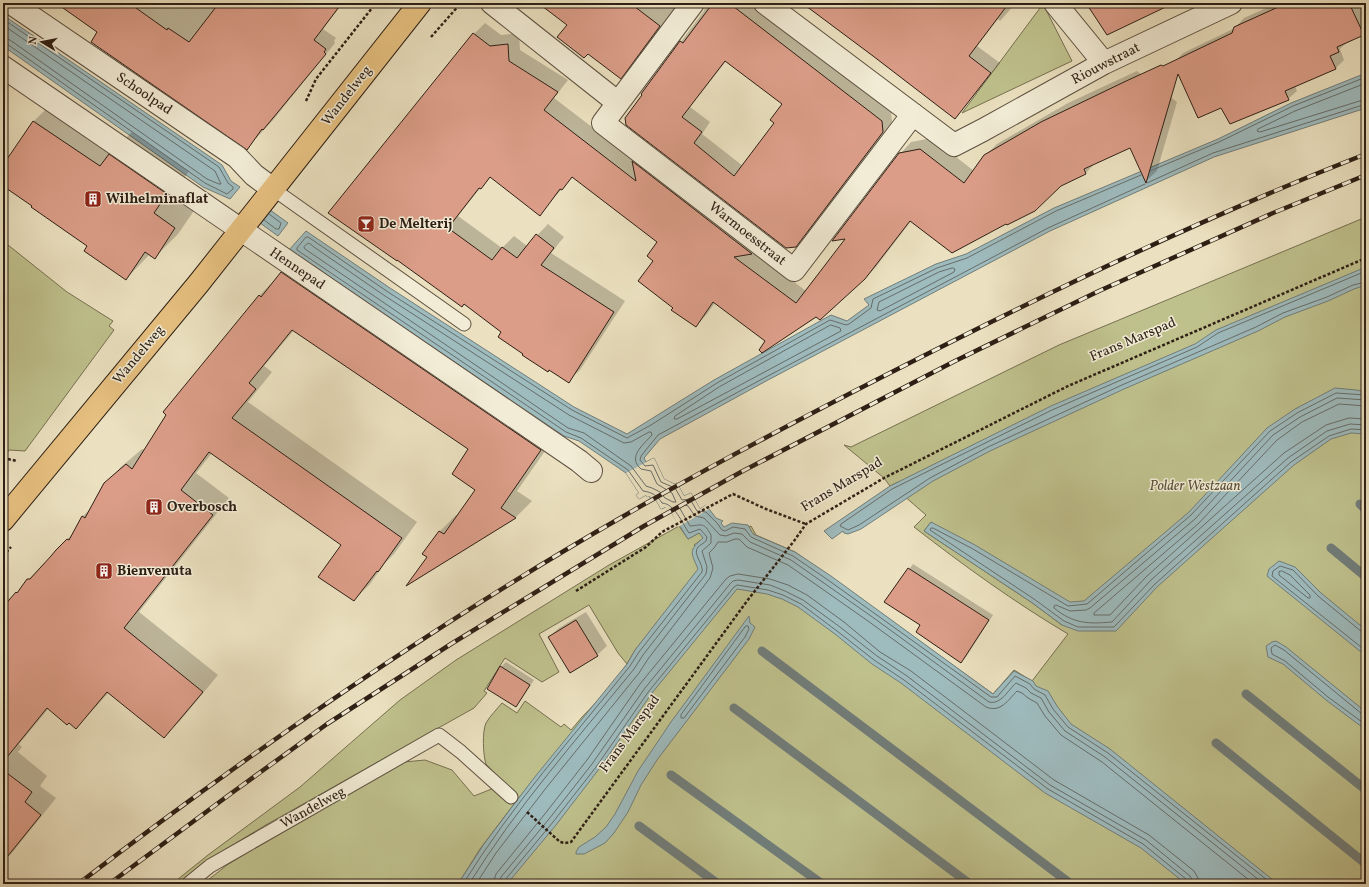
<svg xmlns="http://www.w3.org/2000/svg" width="1369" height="887" font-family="Vollkorn,serif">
<rect width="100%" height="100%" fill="#ebe1c0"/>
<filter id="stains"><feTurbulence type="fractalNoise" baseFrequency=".005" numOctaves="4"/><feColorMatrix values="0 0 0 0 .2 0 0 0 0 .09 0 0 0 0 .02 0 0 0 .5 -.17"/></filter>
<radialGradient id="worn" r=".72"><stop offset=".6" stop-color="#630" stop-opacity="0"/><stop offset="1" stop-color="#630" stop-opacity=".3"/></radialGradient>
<path fill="#bfc18d" stroke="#767051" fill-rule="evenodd" d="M1043,4L1072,61L962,113Z
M1366,217V884H471L533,780L518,799L486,764C483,755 482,732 486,723C490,716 497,709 502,703L517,713L525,701L561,727L564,724L571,730L582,717L610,688L649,633L635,650L627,664L618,653L589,605L539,634L559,672L542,682L505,658L484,691L487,693L474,708L264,826L215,856L181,884H172L208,855L300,787L400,700L456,660L609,565L679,526L688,539L699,533L704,538L694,545L697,546L751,526L756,535L795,552L993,694L1014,670L1032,681L1068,634C1014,602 963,565 914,527L926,515L903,495L898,482L890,486L884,478L844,445L851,447L1059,345ZM931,522L1062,625L1031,602L924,531Z
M3,241L67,292L113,321L109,326L114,330L25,451L9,450L3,458Z
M425,760L452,770L474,796L494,788L500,792L514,804L480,849L458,884H203L227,865L307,817L404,762Z"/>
<path fill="#9ebbbe" stroke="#717d7a" d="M3,15L222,165L231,181L240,187L230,199L203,187L3,46Z
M1366,73V108L1214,157L1050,231L768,380L660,439L644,458L646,462L654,458L664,479L674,484L677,483L684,496L691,493L700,509L706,505L716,518L723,521L721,523L724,527L732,523L748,525L753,534L795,552L831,576L993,694L1014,671L1033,681L1036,686L1048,691L1057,706L1071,724L1110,749L1278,884H1186L1141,848L1045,793L901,683L872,664L835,634L798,607L782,599L767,594L737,589L652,693L599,769L556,825L507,884H458L484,844L534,778L627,664L635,650L698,569C691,552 688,551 703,538L699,533L688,539L671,512L669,513L666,507L661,509L656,500L652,501L649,496L647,497L646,495L639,499L636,495L639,493L626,473L579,441L564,436L289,250L306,231L390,288L574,407L627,434L714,380L831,315L847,321L869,305L864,299L936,264L966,254L1054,208L1218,139L1291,103Z
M255,199L288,223L278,236L245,212Z
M1366,267V285L1354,289L1328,301L1285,317L1258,331L1124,389L990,451L933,481L861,529L848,534L844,533L843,531L832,539L824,531L890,486L1051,406L1195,344L1216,330Z
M1335,388L1356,390L1366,392V434L1351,433L1331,439L1294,465L1157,587L1116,631H1078L1062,625L1031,602L924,531L931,522L975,545L1070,602L1084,601L1189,512L1267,428L1295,409Z
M1279,561L1295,567L1321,593L1366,630V656L1267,576L1269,569Z
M749,616L750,623L755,627L749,639L657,760L641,785L628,812L614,833L605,843L584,854H576V852L579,847L595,837L606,827L615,814L638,771L671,722Z
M1276,641L1286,647L1366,712V730L1326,700L1283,664L1268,657L1266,646L1272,642Z"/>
<path fill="#ebe1c0" d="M654,458L664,479L674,484L677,483L684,496L691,493L700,509L707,504L711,508L678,527L675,523L676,521L671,512L669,513L665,507L661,509L656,500L652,501L650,496L647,497L646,495L639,499L636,495L639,493L626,473Z"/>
<path fill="#0003" fill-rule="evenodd" d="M58,3H343L323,29L336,38L334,41L335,43L274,119L247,148L99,32Z
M358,3H366L362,7Z
M540,3H679L630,68L621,77L568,25Z
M706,3H751L891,111L892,122L805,236L795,246L642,94L704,11ZM727,60L783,103L776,123L743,166L702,134L710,122L690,107Z
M804,3H1016L1000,21L998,19L977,46L1000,63L964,108L955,118Z
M1277,3H1366V6L1364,7L1366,12V31L1363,34L1347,42L1340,49L1344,60L1335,69L1295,86L1297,91L1288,99L1221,106L1174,62L1183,53L1235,28L1244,18Z
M485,23L501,35L519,33L520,50L568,80L554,98L806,291L847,238L900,154L911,142L932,138L974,171L985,156L997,144L1068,103L1137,71L1177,102L1157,171L1146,181L1131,147L1096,162L1086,173L1060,185L911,221L876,267L864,279L816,316L767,341L715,303L707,314L696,326L674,307L655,261L659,242L573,177L539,214L491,177L482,186L458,216L502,248L514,236L527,246L548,224L564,237L551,253L625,301L580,370L568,381L524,353L502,332L464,303L422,276L330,213L474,34Z
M57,98L122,142L132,132L189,171L176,190L198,205L178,234L155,257L150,254L126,279L89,246L3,184V166L34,121Z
M298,256L557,434L517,491L532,501L516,517L410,583L428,557L424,553L440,531L456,515L458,516L477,490L470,448L294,330L264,366L272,372L248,402L417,522L394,554L385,563L370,584L354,600L343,545L212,453L196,473L229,498L139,612L218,675L180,721L163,737L109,692L92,711L76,727L49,708L19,744L22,747L18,752L47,776L40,786L56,798L12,853L3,862V611L28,580L44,563H47L56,550L74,533L83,516L92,507L105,484L121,467L142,449L145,450L259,296Z
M913,564L993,615L966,657L961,662L921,625L885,602Z
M586,612L607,646L597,655L549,637L559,628Z
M506,662L534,680L520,701L516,706L501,667Z"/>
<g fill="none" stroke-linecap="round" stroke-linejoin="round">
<path stroke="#666d6a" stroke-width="1" d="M3,19L219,167L228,183L233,187V189L227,194L205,183L7,44L3,43
M3,25L215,171L221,184H219L207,179L10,40L3,38
M1366,83L1295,111L1258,129L1257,131L1260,132L1366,99
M1150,171L1219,142L1293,106L1366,77
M1147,183L1213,153L1366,104
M1145,184L1048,228L766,377L658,435L641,456L640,460L645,466L653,465L661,482L675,488L682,500L690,499L697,511L706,512L717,523L722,530L725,531L733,527L745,529L751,537L793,556L828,580L991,697H997L1015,676L1030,684L1034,689L1045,695L1053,709L1068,727L1108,753L1272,884
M264,220L276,229H279L281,223L269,214
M307,244L309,243L314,247L385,296L569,415L624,443L631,442L649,432H651L652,435C643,445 627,457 641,469L651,471L657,484L672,493L676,502H673L665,498L660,492L652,488L646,486L631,466L584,433L568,428L305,249L304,247Z
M953,268L955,269L954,272L880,311L877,310L879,302L939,272Z
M1366,271L1218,333L1197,347L1052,410L892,489L841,524L840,526L848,530L859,525L930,478L988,447L1122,385L1256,327L1283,313L1327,297L1353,285L1366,282
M831,325L840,328L841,331L677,419H674L675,416L719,387Z
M1366,395L1336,393L1297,413L1270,431L1191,515L1087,604L1068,606L973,549L933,528H931L930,530L1034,599L1064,621L1078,627H1114L1155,584L1291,462L1329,436L1351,429L1366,430
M1366,400L1337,398L1300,417L1273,435L1195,519L1090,608L1086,610L1070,611L1056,605L1054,606V608C1074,624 1088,624 1112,622L1151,580L1288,458L1327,431L1350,424L1366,425
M1366,406L1339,404L1302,422L1277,440L1199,523L1094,613V615H1110L1147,576L1284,453L1326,425L1349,418L1366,419
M1282,571L1290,575L1310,595V598H1308L1279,575V572Z
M746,626H748L749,629L745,637L684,718H681V715Z
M1366,633L1362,632L1318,596L1293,570L1280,566L1273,571L1272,576L1366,651
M1366,715L1362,714L1284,650L1275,645L1271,648L1272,654L1285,661L1328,697L1366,725
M463,884C511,806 573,737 630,666L639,652L702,572C704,564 692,554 698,547C700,545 704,543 706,541L707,537L700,529L689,533C682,523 675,504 662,503C658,496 652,492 643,491L628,470L581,438L566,432L297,250V248L306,237H308L317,243L388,292L572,410L627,438L651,425L717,383L830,320L846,325L849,324L871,308L873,299L937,268L967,258L1056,211L1141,175
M469,884C516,808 577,739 634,669L643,655L706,574L707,567L702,551L711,543V535C704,522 702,525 690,526L679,507L681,504L688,506L695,516L704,518L720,535L726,536L734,533L742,534L750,542L791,560L871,616L989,702C1001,705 1008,690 1016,683L1026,688L1031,693L1041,698L1049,712L1065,731L1105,757L1264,884
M476,884L496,853L546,788L639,673L648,659L710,578L713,568L709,553L714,548L718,542H727L735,539H739L747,547L788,565L868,621L986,707C1001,713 1008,700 1017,691L1022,693L1028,698L1037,703L1045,716L1061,735L1102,762L1254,884
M493,884L496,874L544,815L587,760L640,684L726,579L730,576L738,574L770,579L788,585L807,595L844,622L880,652L911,671L1054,780L1149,835L1194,871L1198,878L1199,884
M499,884L501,877L549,819L592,764L645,688L730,584L733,581L738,580L770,585L785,591L803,600L840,627L877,656L907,676L1050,785L1146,840L1190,876L1192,880L1193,884
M504,884L505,880L553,822L596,767L649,691L734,587L737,585L768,590L783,595L801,604L837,631L874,660L904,680L1048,789L1143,844L1186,879L1188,884"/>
<path stroke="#717d7a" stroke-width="9" d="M1360,504L1366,510
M1331,548L1366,577
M762,651L1071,884
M1246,694L1366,790
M734,708L970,884
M1216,743L1366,864
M671,775L822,884
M639,826L718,884"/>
</g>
<path fill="#db9d88" stroke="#2e1f15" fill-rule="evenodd" d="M56,3H129L167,30L168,28L189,42L219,3H342L314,40L326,49L324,52L326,54L263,130L262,129L247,150L91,42L97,32Z
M538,3H630L660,26L621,79L588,54L584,58L557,37L567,25Z
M713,3H729L882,121L883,132L796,247L786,248L626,125L625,118L642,95L641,94L680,41L683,43ZM725,61L782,104L770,120L774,123L734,176L694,143L702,132L682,117Z
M802,3H1009L969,56L991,73L955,119L873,56Z
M1086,3H1174L1107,35Z
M1287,3H1349L1364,35L1337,47L1339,52L1330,56L1336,69L1285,91L1289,100L1230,124L1221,108L1198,118L1178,74L1146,183L1130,148L1084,169L1086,174L1061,186L1035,211L1007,225L1006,224L952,253L910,221L865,279L820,320L816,317L762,353L759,350L765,341L713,302L696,327L671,310L673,308L638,281L653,261L647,256L657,242L572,177L562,190L560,189L540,216L490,177L481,189L479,188L448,228L492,260L502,247L517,258L536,234L554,248L541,265L614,312L569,383L549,370L548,372L522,355L523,354L498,337L501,332L464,304L462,307L397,260V261L328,213L473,33L490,46L508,44L509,61L558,92L544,110L636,181L632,161L752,254L734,257L796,303L845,239L832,241L899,153L920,149L964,183L984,155L1041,122L1124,82L1161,65L1163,66L1232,33L1234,27Z
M33,121L100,166L109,154L167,194L154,213L175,228L155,259L145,252L126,280L84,251L87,246L31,207L32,206L3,186V165Z
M281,272L541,450L501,508L516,518L406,586L427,557L422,554L439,531L444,534L475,490L452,474L468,449L292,330L249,383L256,389L232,418L402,538L378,572L377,571L354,601L318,577L341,545L209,452L181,490L213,515L124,628L203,692L164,738L107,692L76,729L69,723L67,725L47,708L3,762V607L16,592L17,593L27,579H30L51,556L56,550L67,539L69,540L82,516L85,518L104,483L126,464L132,469L166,415L163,412L259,295L261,297Z
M908,568L989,620L961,663L916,632L920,625L884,602Z
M576,620L598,656L570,673L548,637Z
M500,666L530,685L516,707L487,689Z
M3,770L32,792L25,802L41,815L3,862Z"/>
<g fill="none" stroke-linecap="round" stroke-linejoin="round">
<defs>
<path id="lane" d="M273,189L464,324
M188,884L210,866L439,735L461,752L511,797"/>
<path id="street" d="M11,3L237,157L254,175L273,189
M492,3L617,102
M693,3L603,123L794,270L913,114
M765,3L954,145L983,130L1104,63L1231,3
M1055,3L1104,63
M3,67L579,461L591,471"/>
<path id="primary" d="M3,520L199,283L420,3"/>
</defs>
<use href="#lane" stroke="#5d5040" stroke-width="15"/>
<use href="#street" stroke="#5d5040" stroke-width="24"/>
<use href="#primary" stroke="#2e1f15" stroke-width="24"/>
<path stroke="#2e1f15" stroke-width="2.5" stroke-dasharray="3 2" stroke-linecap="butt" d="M453,3L458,7
M431,37L461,3
M306,101L316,79L376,3
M3,458L17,461
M3,556L11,547
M576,591L646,547L662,532L733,494L766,509L806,524
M527,812L560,842L565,843L571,842L747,601L794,541L806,524L884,478L1068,386L1366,258"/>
<use href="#lane" stroke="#f2ecd6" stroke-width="13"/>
<use href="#street" stroke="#f2ecd6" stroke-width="22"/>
<use href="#primary" stroke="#e6c080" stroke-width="22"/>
<defs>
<path id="rail" d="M78,884C252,751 432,626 622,517C727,456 836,400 945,345C1082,276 1222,210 1366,154
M109,884L233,792L327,724L451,644L644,526L741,472L955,361L1099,291L1273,213L1366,175"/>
</defs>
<use href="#rail" stroke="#2e1f15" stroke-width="4.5"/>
<use href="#rail" stroke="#f2ecd6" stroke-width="3" stroke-dasharray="9" stroke-linecap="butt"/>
</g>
<defs>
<symbol id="building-square" viewBox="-11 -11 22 22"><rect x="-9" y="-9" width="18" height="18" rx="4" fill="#8f2418" stroke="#f2ecd6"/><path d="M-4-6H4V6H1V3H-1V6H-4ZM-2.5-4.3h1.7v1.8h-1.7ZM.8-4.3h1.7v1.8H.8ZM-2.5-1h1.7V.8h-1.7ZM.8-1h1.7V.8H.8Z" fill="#fff"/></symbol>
<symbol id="bar-square" viewBox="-11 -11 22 22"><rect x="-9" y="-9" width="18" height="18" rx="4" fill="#8f2418" stroke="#f2ecd6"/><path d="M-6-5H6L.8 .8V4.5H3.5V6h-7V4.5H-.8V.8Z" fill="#fff"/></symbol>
</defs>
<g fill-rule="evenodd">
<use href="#building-square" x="83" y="189" width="20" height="20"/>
<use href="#bar-square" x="356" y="214" width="20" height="20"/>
<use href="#building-square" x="144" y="497" width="20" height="20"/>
<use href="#building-square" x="94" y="561" width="20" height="20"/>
</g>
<g text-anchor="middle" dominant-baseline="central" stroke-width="3" stroke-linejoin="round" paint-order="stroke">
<g font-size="14" fill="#2e1f15" stroke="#f2ecd6">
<text transform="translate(1106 64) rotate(-27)">Riouwstraat</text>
<text transform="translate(144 94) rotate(34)">Schoolpad</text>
<text transform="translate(347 96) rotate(-52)">Wandelweg</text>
<text transform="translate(747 234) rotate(38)">Warmoesstraat</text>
<text transform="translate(297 269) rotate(34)">Hennepad</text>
<text transform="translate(1133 340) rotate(-23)">Frans Marspad</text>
<text transform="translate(139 355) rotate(-50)">Wandelweg</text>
<text transform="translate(842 485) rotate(-31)">Frans Marspad</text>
<text transform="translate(630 734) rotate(-54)">Frans Marspad</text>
<text transform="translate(313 808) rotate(-29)">Wandelweg</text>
</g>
<g font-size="14" font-weight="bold" fill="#2e1f15" stroke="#f2ecd6" text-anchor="start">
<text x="106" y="199">Wilhelminaflat</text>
<text x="379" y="224">De Melterij</text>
<text x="167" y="507">Overbosch</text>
<text x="117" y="571">Bienvenuta</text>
</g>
<g font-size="14" font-style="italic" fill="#5a5039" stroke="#f2ecd6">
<text x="1195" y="486">Polder Westzaan</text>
</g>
</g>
<rect width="1369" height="887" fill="none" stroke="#ebe1c0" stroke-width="16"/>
<rect x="4" y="4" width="1361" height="879" fill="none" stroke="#2e1f15" stroke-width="2"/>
<rect x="8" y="8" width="1353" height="871" fill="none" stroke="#2e1f15"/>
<g transform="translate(42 42) rotate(280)" stroke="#f2ecd6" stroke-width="3" paint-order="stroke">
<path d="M0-3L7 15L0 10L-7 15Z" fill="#2e1f15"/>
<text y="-6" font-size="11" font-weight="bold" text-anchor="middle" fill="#2e1f15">N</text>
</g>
<rect width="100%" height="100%" filter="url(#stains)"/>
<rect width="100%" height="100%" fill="url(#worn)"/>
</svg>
